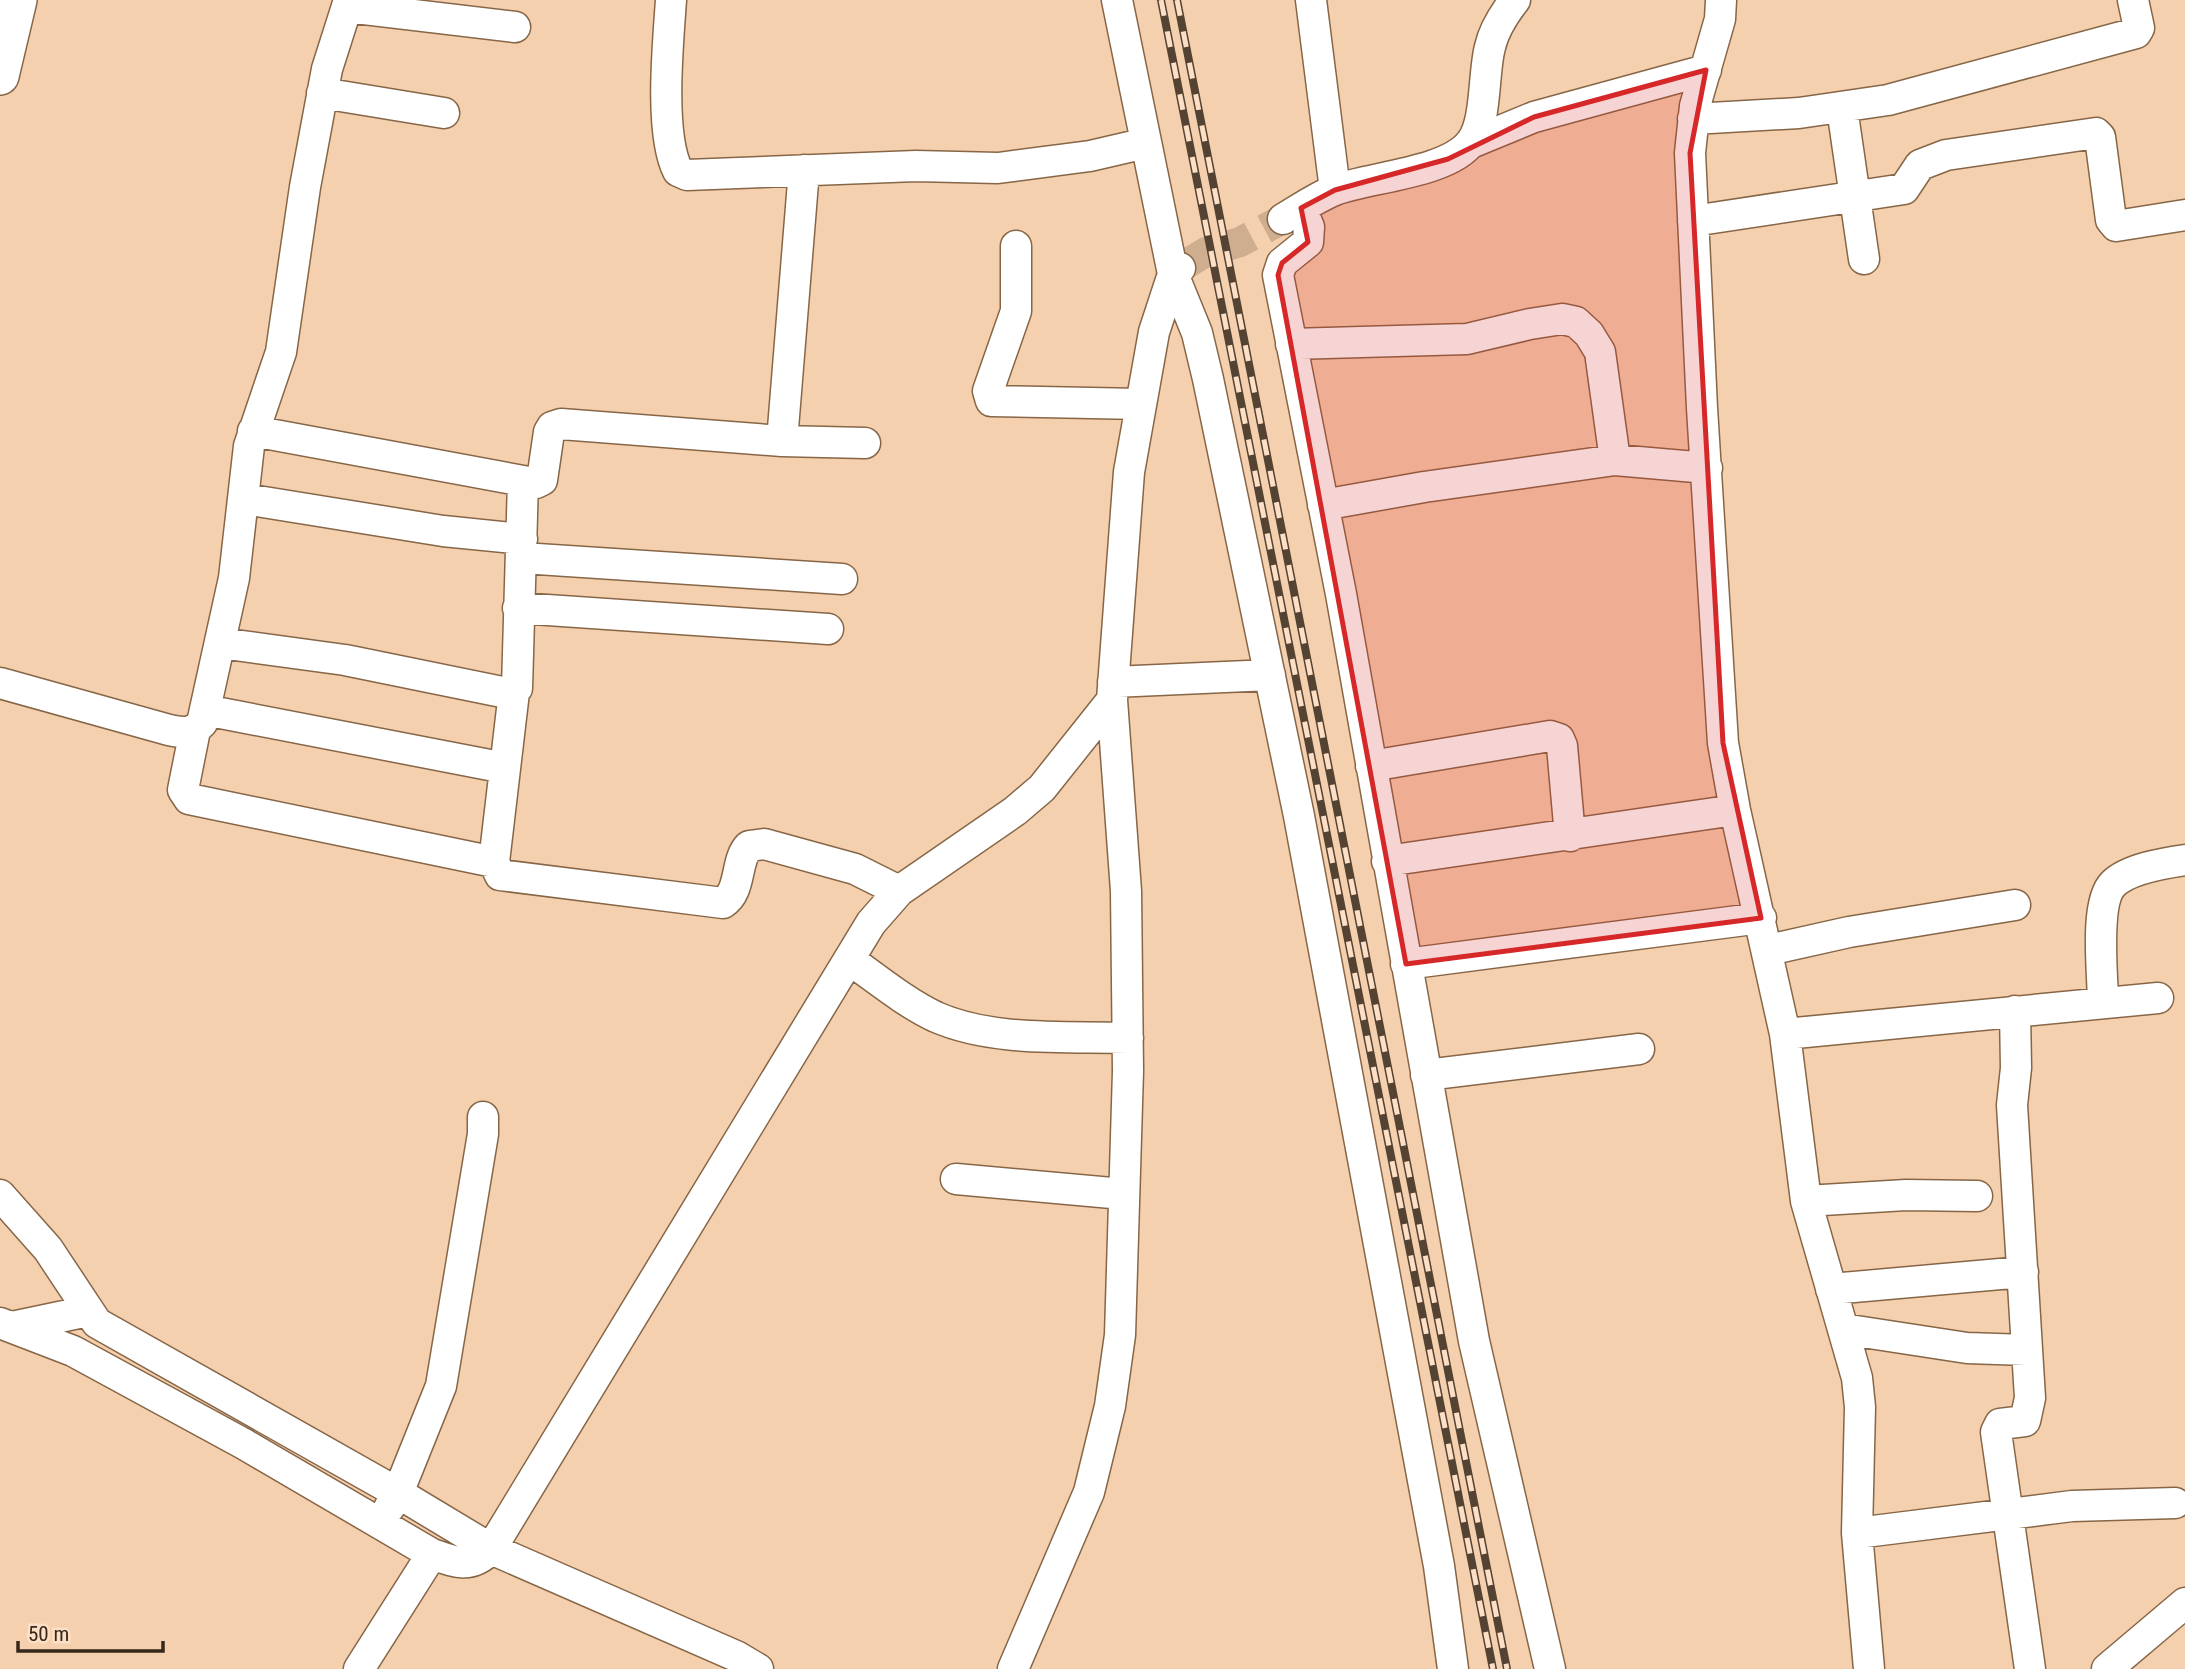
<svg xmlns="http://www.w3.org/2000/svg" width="2185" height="1669" font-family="'Roboto Condensed',sans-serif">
<rect width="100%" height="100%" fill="#f5d0ae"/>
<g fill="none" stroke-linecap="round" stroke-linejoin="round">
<path stroke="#cfae90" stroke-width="30" stroke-dasharray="30 15" stroke-linecap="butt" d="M1183,266L1206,252L1240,242L1283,219"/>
<defs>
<path id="minor" d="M671,0C668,43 659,134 678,171L687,175L916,166L998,168L1090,156L1146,143
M1117,0L1173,274L1197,333L1208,379L1299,816L1439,1566L1453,1669
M1311,0L1335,190
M1721,0L1720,19L1695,106L1690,153L1702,408L1723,743L1735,810L1785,1034L1806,1201L1857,1378L1860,1407L1857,1533L1869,1669
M347,7L515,27
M322,93L444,113
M1842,108L1864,259
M1693,119L1799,113L1888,100L2136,33L2139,28L2133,0
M1471,143L1534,117L1706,70
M1301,208L1309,227L1308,242L1282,263L1278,275L1341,594L1474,1341L1550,1669
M1283,219C1300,209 1317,197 1335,190C1370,177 1448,173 1471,142C1487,122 1483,72 1490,47C1494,29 1504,14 1515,0
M1693,221L1904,189L1920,165L1946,155L2096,133L2100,137L2111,220L2116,226L2185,215
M1016,246V311L988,391L991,401L1141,404
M1291,344L1467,339L1530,324L1562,319L1576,322L1589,334L1600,352L1615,460
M782,441L804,170
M523,481L536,483L542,480L549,432L552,427L561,424L782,441L865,443
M245,499L443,531L522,539
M1323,505L1424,487L1615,460L1707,468
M522,558L842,579
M518,608L828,629
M220,643L345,660L507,693L517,688L523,481L253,431
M1113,682L1270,675
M0,683L169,730C183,733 192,734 202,723L234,578L249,446L281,352L305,187L327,69L349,0
M514,692L494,862L500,875L723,903C742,891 735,860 749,846L764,844L855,869L899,891
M205,710L505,768
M195,730L183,790L189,799L494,862
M1371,766L1550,736L1559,739L1562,746L1570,836
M1387,861L1735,810
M1768,950L1849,932L2015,905
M850,960C877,979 906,1003 936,1017C993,1042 1067,1036 1128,1038
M1406,964L1761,918
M2103,1003C2103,976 2094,903 2113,884C2128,869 2164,863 2185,860
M2015,1011L2016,1068L2012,1105L2030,1398L2025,1421L2000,1424L1996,1432L2030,1669
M1785,1034L2158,998
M1426,1075L1639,1049
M483,1117V1134L441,1386L398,1493L491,1549L736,1656L758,1669
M956,1179L1123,1194
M0,1195L48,1249L97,1323L398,1493L389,1508
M1806,1201L1906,1195L1977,1196
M1831,1289L2023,1272
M0,1323L73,1351L244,1444L432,1554C457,1563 471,1569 491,1549L871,923L899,891L1015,811L1042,788L1112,700
M12,1327L88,1311
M1843,1329L1967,1348L2027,1350
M1857,1533L2072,1506L2175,1503
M359,1669L432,1554
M1013,1669L1089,1492L1110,1406L1120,1335L1128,1071L1126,891L1112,700L1129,472L1154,332L1173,274L1180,268
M2107,1669L2185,1603"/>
<path id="major" d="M0,76L18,0"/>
</defs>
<use href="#minor" stroke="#866647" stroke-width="33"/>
<use href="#major" stroke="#866647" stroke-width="40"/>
<use href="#minor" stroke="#fff" stroke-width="30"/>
<use href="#major" stroke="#fff" stroke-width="37"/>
<defs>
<path id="rail" d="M1161,0L1493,1669
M1177,0L1507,1669"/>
</defs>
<use href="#rail" stroke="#544232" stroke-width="8"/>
<use href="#rail" stroke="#fcdfc4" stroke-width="5" stroke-dasharray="16" stroke-linecap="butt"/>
</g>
<path fill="#d62828" fill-opacity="0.2" stroke="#d62828" stroke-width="5" stroke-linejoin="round" d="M1706,70L1690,153L1723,743L1761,918L1406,964L1278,275L1282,263L1308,242L1301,208L1335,190L1448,159L1534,117Z"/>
<path d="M18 1641v10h145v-10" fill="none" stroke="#35271a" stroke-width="3.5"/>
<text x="28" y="1641" font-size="21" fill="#35271a" stroke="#fcdfc4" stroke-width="5" paint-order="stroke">50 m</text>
</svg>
